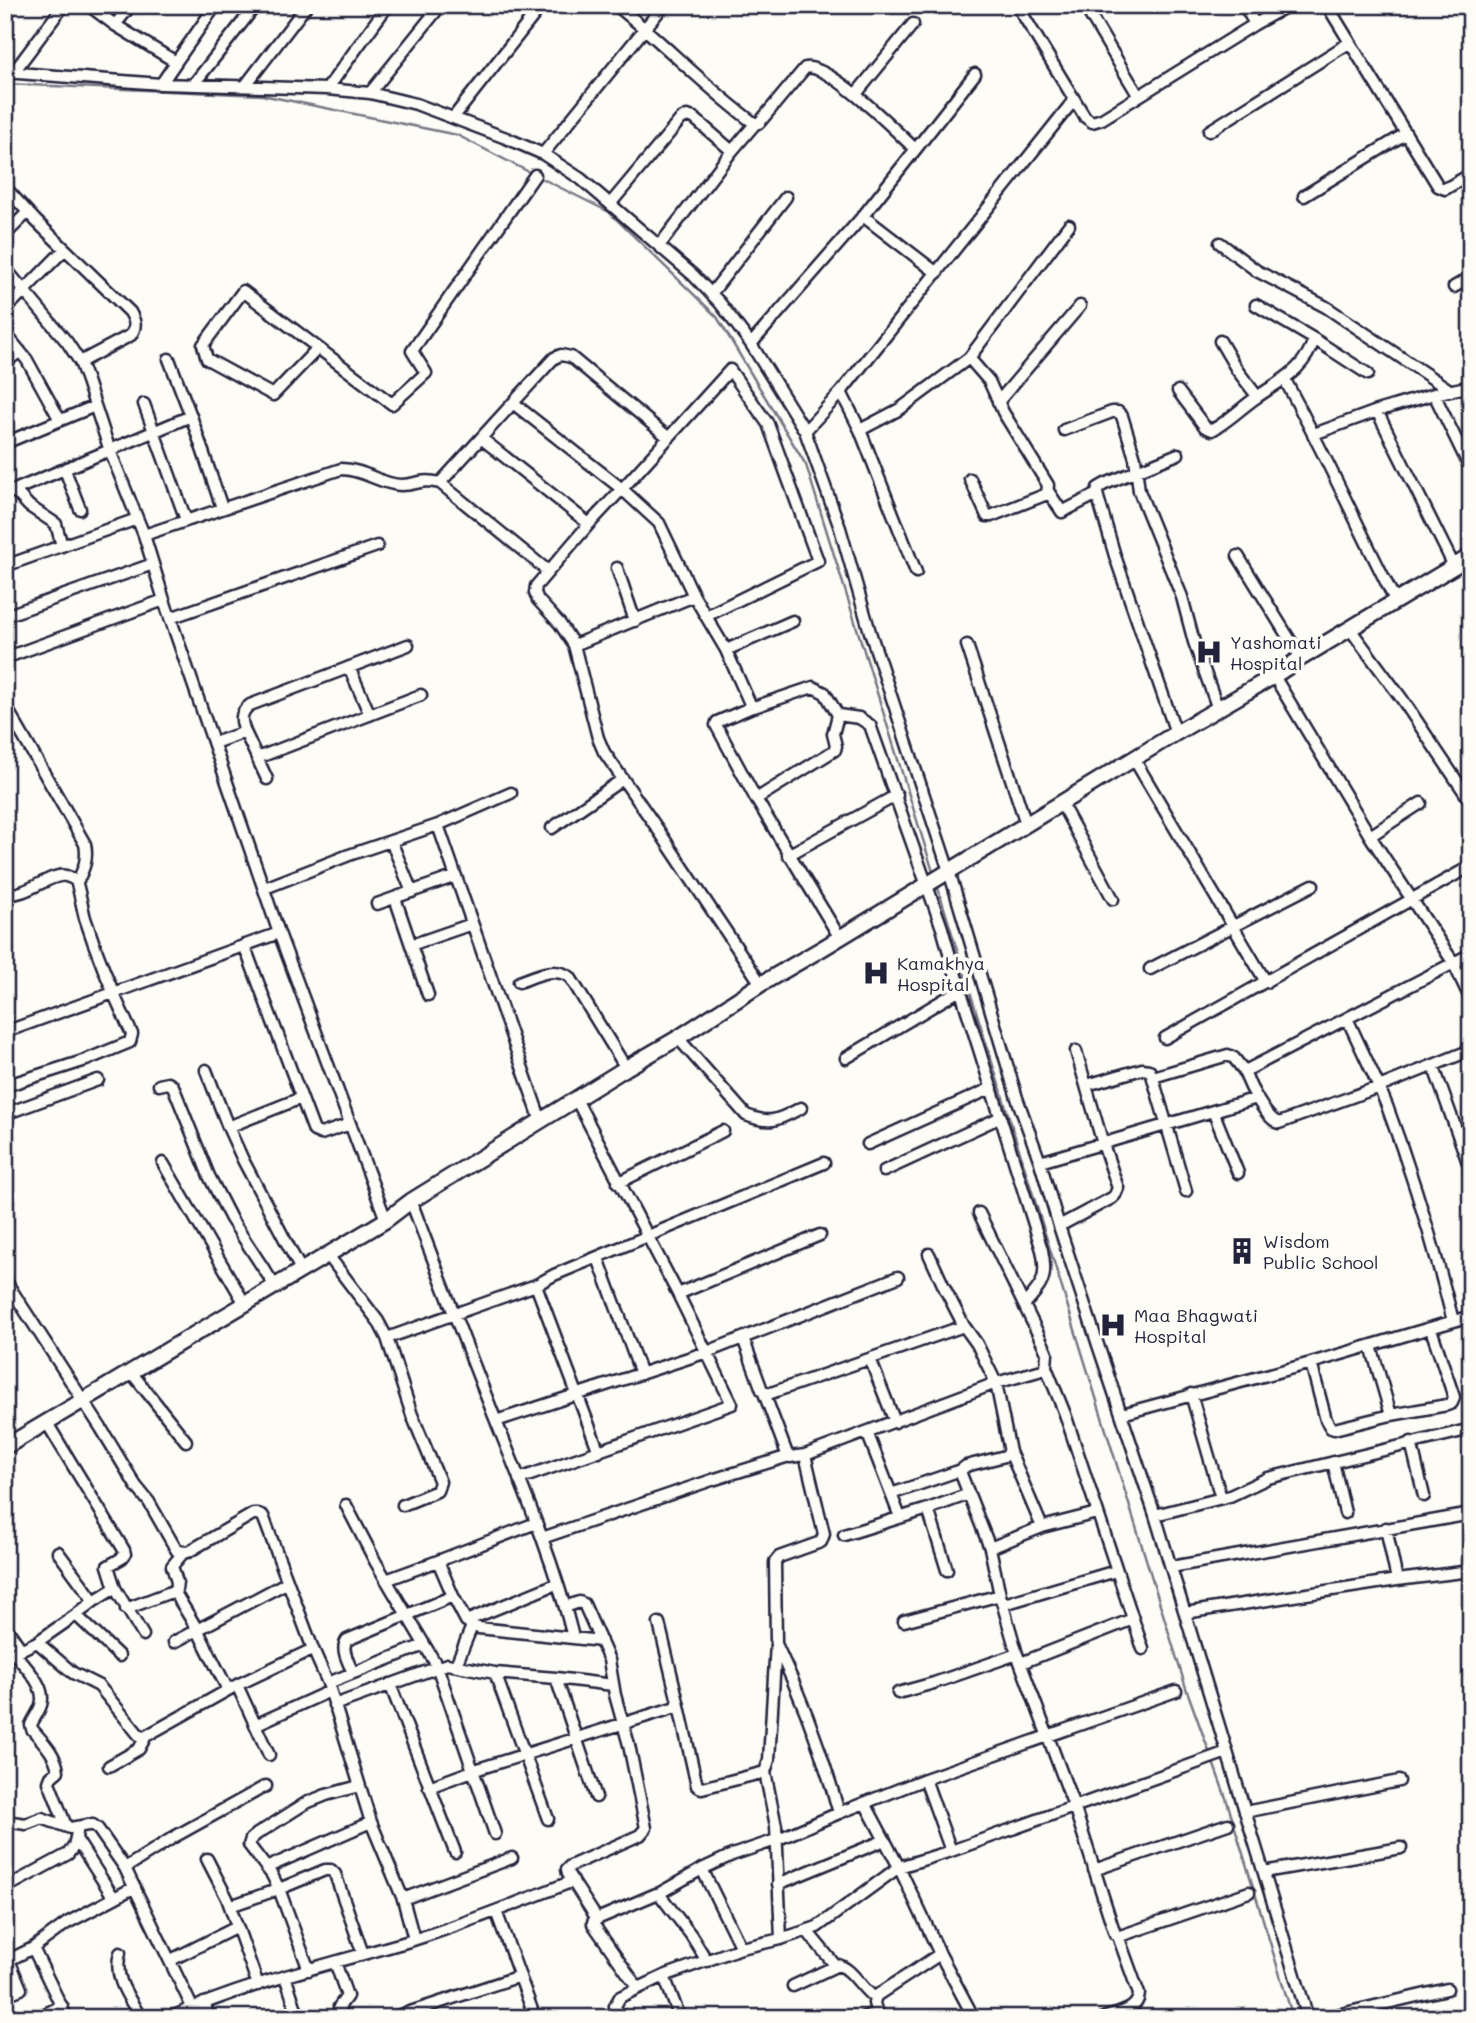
<svg xmlns="http://www.w3.org/2000/svg" width="1476" height="2023" font-family="Mali,sans-serif">
<rect width="100%" height="100%" fill="#fdfcf7"/>
<filter id="ink" filterUnits="userSpaceOnUse"><feTurbulence type="fractalNoise" baseFrequency=".0143" numOctaves="2"/><feDisplacementMap in="SourceGraphic" scale="14" xChannelSelector="R" yChannelSelector="G"/><feConvolveMatrix kernelMatrix="1 2 1 2 8 2 1 2 1" color-interpolation-filters="sRGB"/></filter>
<g filter="url(#ink)">
<g fill="none" stroke-linecap="round" stroke-linejoin="round">
<path stroke="#787885" stroke-width="2.5" d="M5,84L262,95L457,135L531,173
M537,176L609,212L717,317L806,465L934,875
M937,885L1186,1688L1226,1798L1293,2018"/>
<defs>
<path id="street" d="M88,5L115,25L176,62L161,84
M616,5C663,42 705,87 754,123H759L805,68C828,62 897,132 915,149
M1017,5L1085,117L1092,122L1102,119L1255,24L1289,5
M1084,5L1138,95
M1244,5L1255,24
M1327,5L1438,186L1445,189L1471,174
M5,14L12,5
M115,25L131,5
M176,62L216,5
M5,72L161,84L327,89L370,93L416,104L506,138L543,154L581,179L693,275L720,303L751,344L805,431L840,528L870,632L949,871L1017,1098L1040,1162L1059,1226L1099,1348L1155,1515L1308,2018
M13,73L64,5
M193,85L256,5
M245,86L307,5
M327,89L388,5
M370,93L441,5
M856,94L913,24
M453,118L542,5
M1209,131L1349,43
M543,154L664,5
M5,187L36,221L130,312C135,321 137,326 131,335L80,362
M1304,196L1405,134
M611,203L681,119L687,116L694,118L732,151
M863,216L937,273
M5,235L28,212
M1220,243L1257,271L1326,307L1451,391
M659,246L732,151L755,124
M5,268L67,342L80,362L87,381L110,451L144,535L164,600L279,933L386,1220
M1454,287L1471,277
M711,294L786,197
M1256,305L1314,339L1368,374
M5,310L65,249
M5,333L27,360L60,420
M1220,341L1237,370L1257,396
M751,344L863,216L975,74
M318,348L273,395L207,359L203,345L243,291L392,404L426,373L412,351L535,175
M969,358L989,381L1003,412L1048,485L1047,494L991,516H987L970,479
M169,359L191,416L222,508
M5,363L20,351
M1285,380C1324,452 1358,527 1395,600
M1178,391L1205,427L1212,430C1229,421 1242,407 1257,397C1281,380 1305,370 1314,339
M841,392L860,430L916,572
M1434,394L1471,470
M998,402L1080,306
M513,403L622,489L659,523L694,596
M144,404L186,520
M1377,411L1454,566
M860,430L900,409L969,358L1069,225
M1064,430L1112,412H1118L1122,416L1135,458L1139,491L1182,597L1194,642L1218,709
M805,431L841,392L1074,100
M1314,434L1377,411L1434,394L1471,386
M481,438L589,524
M5,443L95,406
M65,470L80,509
M14,490L29,506L56,524L62,546
M1048,491L1062,512L1097,494L1098,488L1105,484L1178,454
M5,494L191,416
M1097,494L1115,556L1176,733
M144,535L341,469C364,469 382,485 401,485C418,485 420,478 440,483
M1238,556L1301,658
M5,566L137,519
M617,568L635,621
M548,571L440,483L554,358L561,355L571,357L669,438
M5,616L153,564
M706,616L818,561L768,424L730,370L622,489L589,524L536,586L535,593L538,600L560,624L574,645L598,738L604,752L659,831L761,984
M170,618L377,546
M1350,629L1402,699L1471,802
M5,645L9,657
M574,645L694,596L726,650L751,706L754,707L813,687L825,693L838,715L859,718L870,725L942,928L952,963L1042,1250C1048,1278 1043,1284 1024,1305
M967,645L1026,824
M726,650L793,621
M5,658L164,600
M349,667L370,715
M1274,676L1370,836L1453,962L1471,1000
M5,705L85,844C88,859 84,869 77,882
M752,707L717,722L716,725L756,799L840,938
M245,732L267,779
M214,743L245,732C241,721 239,713 250,705L408,645
M257,758L421,695
M1134,759L1266,982
M756,799L835,750L836,746L833,734L838,715
M1061,803L1113,899
M438,825L541,1121
M552,828L623,779
M1370,836L1421,803
M391,841L412,892
M788,855L897,795
M265,888L349,855L438,825L511,793
M5,894C27,897 51,872 66,876C69,877 74,879 76,881C78,885 83,911 85,918C98,958 114,996 132,1034L130,1042L86,1060L5,1086
M395,898L428,995
M377,904L456,876
M244,945L314,1131L321,1134L350,1124
M411,945L472,924
M1471,954L1247,1070L1245,1074C1250,1087 1266,1119 1279,1123L1379,1087L1471,1050
M1150,969L1313,885
M519,982C536,976 553,966 570,977L626,1068
M1347,1018C1360,1047 1375,1076 1387,1106C1413,1176 1435,1249 1453,1321
M5,1032L279,933
M678,1038L746,1115C771,1125 778,1120 801,1108
M1165,1038L1471,866
M846,1058L960,990
M1433,1065L1471,1171
M206,1070L228,1127L243,1160L301,1270
M1153,1077L1228,1055L1234,1058L1245,1072
M159,1085L168,1083L173,1086L209,1176L231,1219L275,1286
M1087,1085L1142,1069L1149,1070L1152,1075L1186,1191
M1213,1111L1257,1098
M5,1114L98,1080
M228,1127L301,1098
M868,1144L992,1088
M1040,1162L1213,1111L1238,1173
M163,1163L245,1304
M884,1171L1001,1117
M618,1183L723,1131
M411,1201C438,1273 466,1345 494,1416C523,1488 554,1561 573,1637
M1059,1226L1112,1198L1115,1195L1118,1188L1103,1144L1076,1051
M327,1254L378,1321L387,1338L412,1415L440,1482L437,1491L403,1505
M929,1254L945,1289L964,1326L977,1344L996,1383L1010,1452L1005,1456L966,1466L961,1470V1474L990,1548L1000,1595L1017,1654L1074,1806L1115,1934L1120,1936L1249,1892
M598,1258L641,1374
M5,1280L101,1428L136,1486L149,1502L177,1551L188,1552L253,1514H258L263,1516L313,1649L328,1683L371,1822L403,1899L414,1939
M536,1285L554,1275L824,1163
M678,1294L820,1235
M387,1338L536,1285L599,1452
M743,1338L762,1390L768,1394L964,1326
M1371,1346L1391,1415
M870,1359L895,1422
M1311,1363L1326,1420L1331,1428L1334,1429L1391,1415L1447,1405L1452,1403L1454,1397L1431,1329
M1046,1367L1065,1414L1143,1649
M131,1372L186,1441
M764,1393L787,1454L790,1457L805,1455L996,1383L1042,1370L1046,1367L1047,1353L1043,1344L979,1213
M1191,1394L1221,1498
M1122,1414L1311,1363L1471,1316
M496,1421L707,1352L898,1277
M47,1423L124,1550L125,1554L122,1558L108,1566L115,1588
M867,1432L900,1517
M1411,1442L1424,1496
M1010,1452L1042,1527
M1333,1462L1345,1513
M519,1479L732,1404L678,1294L576,1099
M891,1494L961,1470
M346,1505L375,1561L437,1666L495,1834
M1155,1515L1230,1496L1268,1478L1471,1429
M536,1523L438,1561L453,1596L466,1621L556,1584
M1386,1528L1397,1580L1471,1571
M844,1535L928,1509
M542,1538L712,1480L789,1456
M990,1548L1042,1527L1097,1513
M58,1552L94,1601L115,1588L143,1635
M1171,1567L1471,1514
M947,1570L928,1509L969,1494
M386,1580L438,1561
M174,1591L197,1629L228,1690
M1004,1604L1116,1571
M565,1607L579,1602L584,1604L609,1660L615,1695L629,1745L646,1828L640,1835L570,1866L567,1869L568,1874L597,1919L656,1894L660,1895L691,1935L707,1961
M126,1609L176,1590L177,1582L172,1566L183,1553
M1185,1613L1397,1580
M76,1615L94,1601
M467,1621L472,1626L479,1628L601,1641
M904,1621L1000,1595
M659,1623L679,1706
M5,1626L21,1649
M37,1642L76,1615L119,1656
M174,1642L288,1582
M777,1646C803,1700 823,1755 839,1813
M14,1653C25,1667 47,1686 41,1705C39,1712 34,1718 31,1725L32,1729C42,1741 56,1754 58,1771L51,1777L49,1782L66,1826
M5,1657L37,1642L73,1673L99,1686L143,1740
M1021,1663L1133,1619
M456,1665L472,1626
M353,1673C349,1663 340,1649 347,1640L453,1596
M495,1673L548,1819
M556,1678L596,1797
M328,1683L424,1645
M390,1684L455,1852
M237,1685L269,1755
M898,1693L934,1683L1017,1654
M334,1705L447,1664L495,1673L556,1678L613,1685
M255,1725L330,1691
M109,1766L139,1749L146,1736L237,1685L313,1649
M765,1772L776,1826L781,1939
M429,1787L475,1770L679,1706L697,1786L702,1788L765,1772L769,1760L776,1643L775,1562L779,1557L821,1542L824,1534L805,1455
M1245,1812L1399,1781
M5,1821L26,1824L42,1818L70,1828L88,1825H93L98,1829L125,1868L192,2007
M76,1839L114,1898
M951,1851L925,1779L1176,1691
M207,1859L227,1898L258,1985
M125,1868L174,1837L266,1786
M266,1868L371,1822
M702,1869L741,1948
M1094,1870L1228,1824
M1264,1872L1401,1848
M778,1884L885,1840
M5,1888L68,1854L74,1846L78,1828
M658,1894L702,1869L732,1855L776,1840L839,1813L925,1779
M403,1899L512,1858
M230,1906L279,1889L325,1870H331L335,1874L363,1954
M496,1911L535,2018
M597,1919L593,1922V1924L638,1988
M807,1931L835,1965
M33,1948L67,2018
M120,1953C113,1978 128,1996 141,2018
M171,1960L237,1927
M5,1962L33,1948L67,1923L135,1887
M335,1962L347,1996L339,2007L341,2018
M309,1970L279,1889L272,1875L249,1845L251,1839L257,1834L306,1803L326,1795L359,1786
M285,1976L299,2018
M664,1976L680,2018
M793,1986L838,1965C853,1969 861,1989 875,1998
M5,1995L21,1989L9,1960
M204,2003L210,2018
M5,2010L9,2018
M36,2018L62,2006
M169,2018C247,1983 331,1964 413,1940C467,1923 520,1902 573,1881
M392,2018L520,1976
M620,2018L615,2006L620,1997L664,1976L741,1948L781,1939L817,1927L899,1867L865,1803
M862,2018L877,2012
M878,2018L874,2003L876,1996L940,1954
M974,2018L940,1954L899,1867L951,1851L1227,1752
M1103,2018C1117,2013 1138,2011 1139,1994L1118,1936
M1324,2018L1447,1989"/>
<path id="secondary" d="M5,1447L386,1220L411,1201L626,1068L678,1038L761,984L823,948L1176,733L1274,676L1301,658L1471,556"/>
</defs>
<use href="#street" stroke="#22223b" stroke-width="15"/>
<use href="#secondary" stroke="#22223b" stroke-width="19"/>
<use href="#street" stroke="#fdfcf7" stroke-width="10"/>
<use href="#secondary" stroke="#fdfcf7" stroke-width="14"/>
</g>
</g>
<defs>
<symbol id="hospital-bare" viewBox="-9 -9 18 18"><path d="M-5-5h3v3.5h4V-5h3V5h-3V1.5h-4V5h-3Z" fill="#22223b" stroke="#fdfcf7" stroke-width="2.5" paint-order="stroke"/></symbol>
<symbol id="building-bare" viewBox="-9 -9 18 18"><path d="M-4-6H4V6H1V3H-1V6H-4ZM-2.5-4.3h1.7v1.8h-1.7ZM.8-4.3h1.7v1.8H.8ZM-2.5-1h1.7V.8h-1.7ZM.8-1h1.7V.8H.8Z" fill="#22223b" stroke="#fdfcf7" stroke-width="2.5" paint-order="stroke"/></symbol>
</defs>
<g fill-rule="evenodd">
<use href="#hospital-bare" x="1190" y="633" width="38" height="38"/>
<use href="#hospital-bare" x="857" y="954" width="38" height="38"/>
<use href="#building-bare" x="1223" y="1232" width="38" height="38"/>
<use href="#hospital-bare" x="1094" y="1306" width="38" height="38"/>
</g>
<g text-anchor="middle" dominant-baseline="central" stroke-width="7" stroke-linejoin="round" paint-order="stroke">
<g font-size="18" fill="#22223b" stroke="#fdfcf7" text-anchor="start">
<text x="1230" y="642">Yashomati<tspan x="1230" dy="21">Hospital</tspan></text>
<text x="897" y="963">Kamakhya<tspan x="897" dy="21">Hospital</tspan></text>
<text x="1263" y="1241">Wisdom<tspan x="1263" dy="21">Public School</tspan></text>
<text x="1134" y="1315">Maa Bhagwati<tspan x="1134" dy="21">Hospital</tspan></text>
</g>
</g>
<rect width="1476" height="2023" fill="none" stroke="#fdfcf7" stroke-width="28"/>
<rect x="14" y="14" width="1448" height="1995" fill="none" stroke="#22223b" stroke-width="2.5" filter="url(#ink)"/>
</svg>
